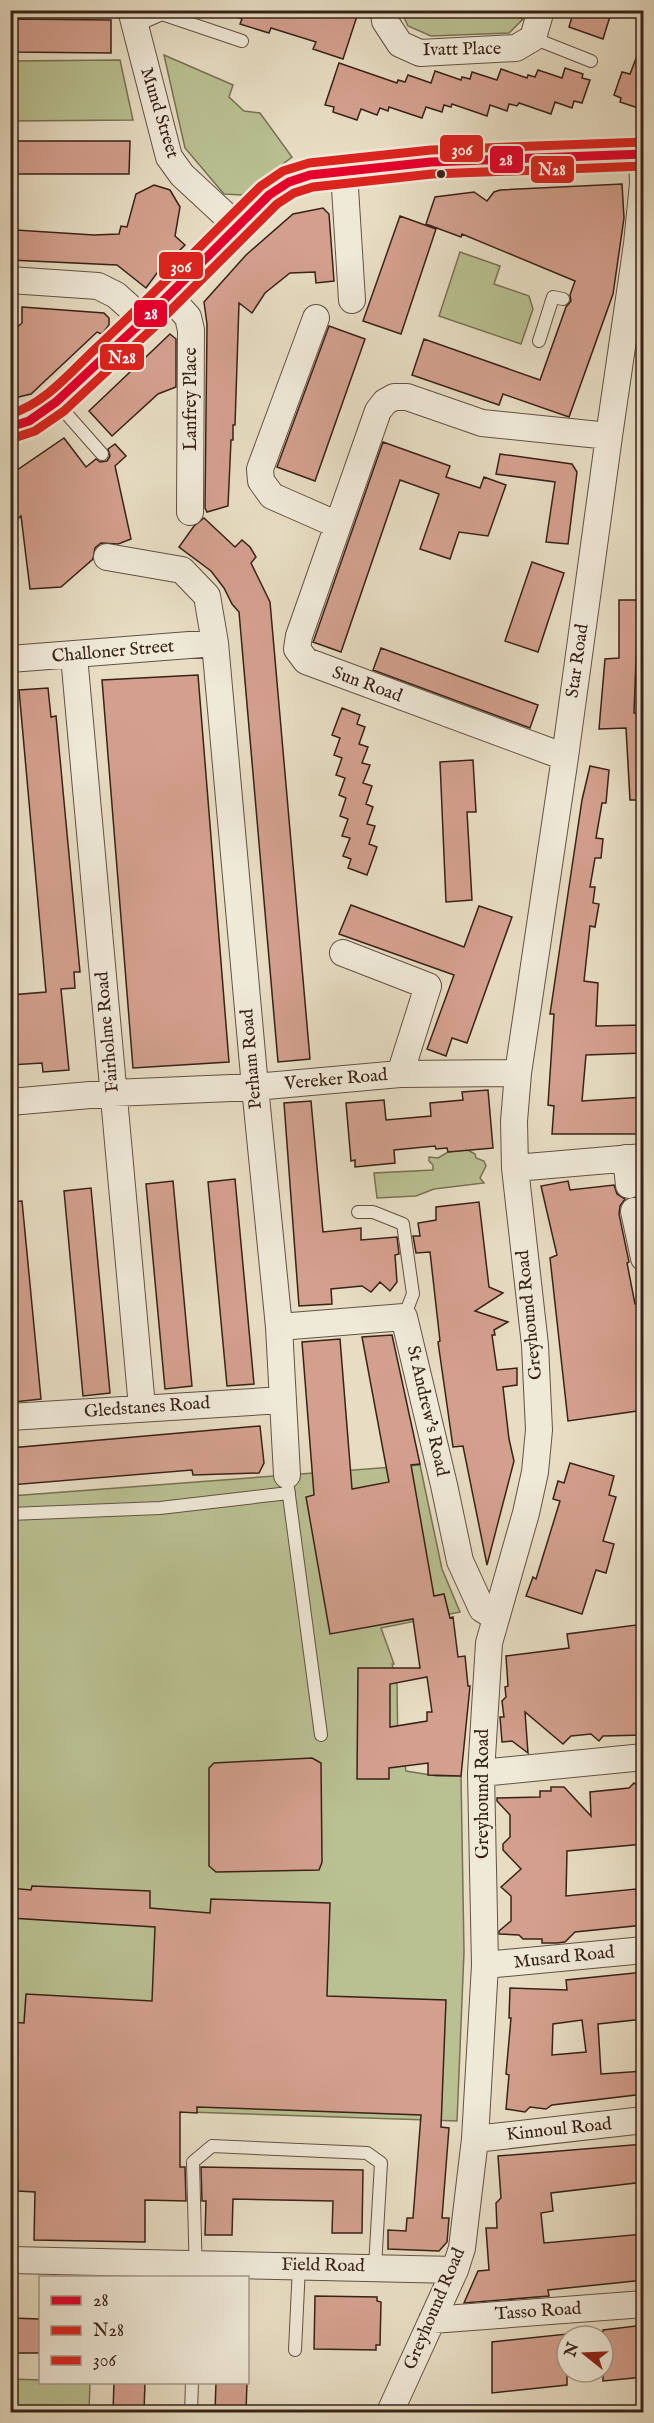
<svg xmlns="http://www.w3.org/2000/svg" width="654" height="2423" font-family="'IM FELL English',serif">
<rect width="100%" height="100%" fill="#e7ddc3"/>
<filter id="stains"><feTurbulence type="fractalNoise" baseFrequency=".00333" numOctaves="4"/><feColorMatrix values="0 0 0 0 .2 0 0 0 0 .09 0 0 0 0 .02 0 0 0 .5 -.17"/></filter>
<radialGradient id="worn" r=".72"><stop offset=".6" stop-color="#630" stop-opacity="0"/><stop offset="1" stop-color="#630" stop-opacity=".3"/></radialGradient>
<path fill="#b9c091" stroke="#797154" stroke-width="1.5" d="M401,11H515L513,16L523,19L509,33L431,36L408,26Z
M164,55L233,85L229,97L244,111L260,113L292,157L242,195L224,194L185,148Z
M120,60L133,120L11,121V61Z
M460,252L500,266L494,284L529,296L533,309L521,344L439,316Z
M464,1148L475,1154L476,1158L484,1161L486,1166L480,1178L484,1183L434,1189L416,1196L377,1198L374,1173L433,1170V1165L429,1161V1157L438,1158L448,1152L464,1150Z
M420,1465L442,1569L460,1612L381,1628L394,1664H392L397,1685L398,1754H403L406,1771L437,1776H461L464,1952L457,2121L11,2106V1496Z
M11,2379L40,2380V2382L90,2383L89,2412H11Z"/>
<path fill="#d3a08e" stroke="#392218" stroke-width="1.5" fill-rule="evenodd" d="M228,10H359L343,59L313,49L316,42L271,28L269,33L240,24L242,19L228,14Z
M574,10H612L603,39L569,27Z
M10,19L111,20V53L10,52Z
M642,43H644V110L620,102L621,98L614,95L622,72L630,74Z
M339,63L397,83L398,80L405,82L408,75L431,83L435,71L461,80L462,77L470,79L472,72L497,80L501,69L527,78L528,75L535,77L538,70L562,78L565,68L583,74L582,78L590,80L582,103L574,101L572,108L555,102L551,114L519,103L517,106L509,104L507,111L490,105L487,116L452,104L451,107L444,105L442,112L426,107L422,118L389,107L388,111L380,108L377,115L361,109L357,120L333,112L334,107L325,105Z
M10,141H130L129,174H10Z
M622,184L624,218L613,294L569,417L503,394L499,405L412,375L424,339L540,380L566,307L571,301L570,295L575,281L462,234L461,237L426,224L435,197L474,192L487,201L494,192L500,190Z
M154,185L170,190L180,207L175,236L185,245L157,273L146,288L117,265L10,260V231H16V230L94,235L119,234L121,226L127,227L136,194Z
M323,208L329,214L334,281L316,283L315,272L290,273L265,293L252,313L239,303L235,425H233V440H231L228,506L207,512L205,508L207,324L204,302L246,255L293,214Z
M400,216L436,229L401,334L363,321Z
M22,307L104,313L109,318V325L102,334L97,332L31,394L10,399V333L22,323Z
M329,326L365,339L315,481L277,467Z
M170,334L176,339V387L158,394L112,436L89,411Z
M64,438L86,467L96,459L100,462L107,461L110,456L108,449L115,444L126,456L115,466L131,539L118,544L101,543L95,548L93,559L61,587L30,589L21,516L10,526V475Z
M383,442L450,466L446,477L480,488L484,477L506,485L488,536L459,532L450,559L420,549L439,494L400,480L341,652L313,642L314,640Z
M500,454L572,464L577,472L568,544L546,542L555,482L496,474Z
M204,518L235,547L242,540L250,547L256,557L251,563L270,602L310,1059L278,1062L239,612L232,604L224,588L211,571L179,547L194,526Z
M532,562L564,573L538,652L505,641Z
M619,600H644V632H637L634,713H644V800H630L626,728L599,729L605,659L619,658Z
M381,648L538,705L530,728L373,670Z
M198,675L229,1062L133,1068L102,680Z
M48,688L51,717L56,716L80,972H74L75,988L61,989L69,1070L43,1072L42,1063L10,1065V995L46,992L19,690Z
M342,708L360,715L357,724L365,727L359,744L368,747L362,763L370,765L363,783L372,786L366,804L373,807L367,824L375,826L369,844L377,847L367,875L348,868L351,859L343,856L350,838L342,836L348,819L340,816L346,798L339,795L345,778L336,775L342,758L334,755L340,738L332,735Z
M473,760L476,812H467L472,900L446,902L440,762Z
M590,766L609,770L606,803H602L596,838L603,839L601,858H595L590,887H595L593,903L599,904L595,927L590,926L584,981L598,983L596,1026L644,1025V1053L586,1055L582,1101L644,1097V1134H552L554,1106L548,1105L554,1014H550L582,800Z
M351,905L464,947L479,906L512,917L467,1043L452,1038L446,1056L427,1049L454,975L339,934Z
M488,1090L493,1148L448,1152L447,1148L436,1149L435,1146L394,1150L395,1163L355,1167V1160L351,1161L346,1103L384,1100L386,1120L431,1116L430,1103L463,1100L462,1092Z
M311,1101L323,1232L361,1228V1240L397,1237L399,1254L395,1255L397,1282L390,1291L380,1282L371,1292L362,1286L331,1289L332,1304L299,1306L284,1103Z
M235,1179L254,1384L227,1386L208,1182Z
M173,1181L192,1386L165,1389L146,1184Z
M568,1181L570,1190L614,1185L617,1194L625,1199L620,1206L619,1214L629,1262L627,1263L635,1304H639L644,1328V1410L568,1421L550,1258L557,1255L541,1186Z
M91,1188L110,1393L83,1396L64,1191Z
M22,1201L41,1399L14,1402L10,1363V1202Z
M479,1202L489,1287L503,1293L475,1311L508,1322L494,1330L495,1335H492L497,1370L517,1368V1385L503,1387L509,1439L514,1461L487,1565L463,1446L453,1447L438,1342L440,1341L430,1252L416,1253L413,1236H420L418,1223L436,1220V1207Z
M392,1335L420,1464L411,1465L434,1596L444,1594L450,1618L453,1617L458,1657L465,1656L468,1686H470L461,1776L428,1775V1763L389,1768V1779H357L358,1668H420L413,1619L330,1634L306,1497L314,1495L302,1342L340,1339L352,1489L389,1482L362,1337ZM427,1677L432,1712H427V1721L390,1727V1684Z
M260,1426L264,1463L259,1473L193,1475L192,1470L10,1485V1448Z
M570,1463L614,1476L609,1495L616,1497L603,1541L614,1544L606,1573L596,1570L582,1614L526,1596L533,1577L536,1579L560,1501L553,1499L558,1481L564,1483Z
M644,1624V1735L603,1736L599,1741L591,1734L571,1736L563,1744L525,1712L528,1753L512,1741L502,1742L500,1717H504L502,1701L506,1697L505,1687L508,1686L506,1656L569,1648L567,1634Z
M312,1758L321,1763L322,1862L319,1870L216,1872L209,1866V1768L214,1763Z
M634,1783L644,1791V1844L567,1851L566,1896L636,1889L637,1901H644V1925L575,1932L565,1942L557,1943H542V1939H523L519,1935L499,1934V1931L511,1921V1896L501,1887L521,1869L503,1850V1844L510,1837V1815L497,1801V1798L540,1797V1791H551V1787H564L591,1816L590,1792L629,1788Z
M32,1886L150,1891V1908L210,1913L211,1899L330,1903L327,1996L446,2000L441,2127L449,2128L442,2218H449L447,2242L439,2251L388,2249V2230L406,2231L407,2218H413L421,2115L197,2107V2113L180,2112V2167H185L186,2201L145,2200V2242L34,2240L35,2192L18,2191V2181H10V2022L24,2023L26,1994L152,2001L155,1927L10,1918V1888L31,1890Z
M644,1972V2019L598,2024L601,2074L644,2071V2094L552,2105L546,2109L530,2107L525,2112L506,2109L509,2075L506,2074L511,2018H509L510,1988L567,1990L566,1980ZM582,2020L586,2052L552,2055L553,2024Z
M644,2144V2182L551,2193L553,2211L541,2213L544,2243L644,2234V2280L548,2290L549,2296L464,2303L478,2271L489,2270L486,2228H497L496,2203L501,2198L498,2156Z
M201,2167L363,2170L362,2233H332L333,2201L233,2199L232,2235H205L206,2201H202Z
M315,2296L377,2297V2301L381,2302L380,2345H376V2350L314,2349Z
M10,2318L40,2319V2353H10Z
M644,2325V2377L603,2381V2330Z
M567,2334V2385L492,2393V2342Z
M114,2382H145L144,2412H113Z
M216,2382H247L246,2412H215Z"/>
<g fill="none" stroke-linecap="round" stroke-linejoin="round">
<defs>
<path id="lane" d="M135,26L162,14L242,41
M533,38L591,61
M539,341L553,297L563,299
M57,403L102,454
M358,1212H373L403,1224L413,1294L404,1317
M288,1488L321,1735
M10,1514L160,1508L289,1493
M196,2278L193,2162L212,2146L367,2153L381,2163L375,2267
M295,2350L299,2266
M191,2412L192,2382"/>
<path id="street" d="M131,10L169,157L182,175L237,226
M384,10L385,21L400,44L420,53L516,48L533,38L541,10
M344,172L352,300
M10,280L98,286L116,295L144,320
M168,295L188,317L191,330L190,512
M316,318L260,469L261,481L272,496L338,525
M107,557L182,570L207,596L215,643L255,1087L279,1327L287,1475
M74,656L142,1407
M10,659L215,643
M565,757L306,661L297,649L299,636L378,411L385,402L394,397H407L482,423L609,436
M343,953L428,986L400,1074
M10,1102L113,1093L255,1087L400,1074L518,1073
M626,1158L629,1185
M515,1168L644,1157
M634,1211L644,1258
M279,1327L404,1317L444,1485L460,1561L482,1609L495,1617
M10,1417L283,1400
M481,1773L644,1757
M485,1965L644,1950
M475,2139L644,2120
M10,2260L455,2270
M432,2320L644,2304
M390,2412L455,2270L462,2248L475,2139L485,1965L481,1773L489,1643L526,1513L535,1472L539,1430L535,1345L515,1168L514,1121L518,1073L565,757L609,436L637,244L643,183L642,154"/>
<path id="secondary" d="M10,427L29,421L56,402L144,320L188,274L269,195L289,182L310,175L431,162L644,154"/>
</defs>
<use href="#lane" stroke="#645143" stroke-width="14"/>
<use href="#street" stroke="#645143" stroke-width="28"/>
<use href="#secondary" stroke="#392218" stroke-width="35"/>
<use href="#lane" stroke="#efe9d8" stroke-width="12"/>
<use href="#street" stroke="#efe9d8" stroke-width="26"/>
<use href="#secondary" stroke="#efe9d8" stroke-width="33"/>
<defs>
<path id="bus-1" d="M10,427L29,421L56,402L144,320L269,195L289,182L310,175L431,162L644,154"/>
<path id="bus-2" d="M14,438L35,431L64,411L152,329L277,204L294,193L313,187L432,174L644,166"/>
<path id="bus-3" d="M10,414C44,404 69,374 93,351C151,297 205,241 261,186L283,171L309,163L431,150L644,142"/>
</defs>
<use href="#bus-1" stroke="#efe9d8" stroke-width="14"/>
<use href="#bus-2" stroke="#efe9d8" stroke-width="14"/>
<use href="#bus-3" stroke="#efe9d8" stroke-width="14"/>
<use href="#bus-1" stroke="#e4002b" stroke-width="9"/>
<use href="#bus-2" stroke="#dc241f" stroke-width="9"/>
<use href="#bus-3" stroke="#dc241f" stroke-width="9"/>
</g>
<circle fill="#392218" stroke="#efe9d8" stroke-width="2" cx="441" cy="174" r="5"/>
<g text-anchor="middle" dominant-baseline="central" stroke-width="4.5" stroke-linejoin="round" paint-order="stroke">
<g font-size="18" fill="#392218" stroke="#efe9d8">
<text transform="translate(462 50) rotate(-1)">Ivatt Place</text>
<text transform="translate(159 113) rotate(73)">Mund Street</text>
<text transform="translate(191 399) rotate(-90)">Lanfrey Place</text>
<text transform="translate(113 652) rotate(-5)">Challoner Street</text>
<text transform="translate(578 661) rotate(-82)">Star Road</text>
<text transform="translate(367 685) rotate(20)">Sun Road</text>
<text transform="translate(108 1032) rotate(-95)">Fairholme Road</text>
<text transform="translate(252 1059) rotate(-95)">Perham Road</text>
<text transform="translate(336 1080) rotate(-5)">Vereker Road</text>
<text transform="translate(530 1315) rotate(-96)">Greyhound Road</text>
<text transform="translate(147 1408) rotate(-4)">Gledstanes Road</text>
<text transform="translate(427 1411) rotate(77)">St Andrew's Road</text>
<text transform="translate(483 1794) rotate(-90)">Greyhound Road</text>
<text transform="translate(564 1958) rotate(-6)">Musard Road</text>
<text transform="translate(559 2130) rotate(-6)">Kinnoul Road</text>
<text transform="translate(323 2266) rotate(1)">Field Road</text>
<text transform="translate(435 2309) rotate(-67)">Greyhound Road</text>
<text transform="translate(538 2312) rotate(-4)">Tasso Road</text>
</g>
</g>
<g stroke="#efe9d8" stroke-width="2">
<rect x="439" y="134" width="45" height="29" rx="6" fill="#dc241f"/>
<rect x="489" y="145" width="35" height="29" rx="6" fill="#e4002b"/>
<rect x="530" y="155" width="45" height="29" rx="6" fill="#dc241f"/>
<rect x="158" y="251" width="46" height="29" rx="6" fill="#dc241f"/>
<rect x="133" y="299" width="35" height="29" rx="6" fill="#e4002b"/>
<rect x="99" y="343" width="46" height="28" rx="6" fill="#dc241f"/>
</g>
<g font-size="16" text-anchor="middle" font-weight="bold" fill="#fff">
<text x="462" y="155">306</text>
<text x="506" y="165">28</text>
<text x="552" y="175">N28</text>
<text x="181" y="272">306</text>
<text x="151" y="319">28</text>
<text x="122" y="363">N28</text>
</g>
<rect width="654" height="2423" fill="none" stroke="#e7ddc3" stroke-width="36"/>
<rect x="12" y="12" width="630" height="2399" fill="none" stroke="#392218" stroke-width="3"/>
<rect x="18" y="18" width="618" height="2387" fill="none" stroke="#392218" stroke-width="1.5"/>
<rect x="39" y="2276" width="210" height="108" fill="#efe9d8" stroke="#a6998b" stroke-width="1.5"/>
<rect x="51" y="2296" width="30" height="9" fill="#e4002b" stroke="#a6998b" stroke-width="1.5"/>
<text x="93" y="2306" font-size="18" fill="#392218">28</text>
<rect x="51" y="2326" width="30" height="9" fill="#dc241f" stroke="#a6998b" stroke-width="1.5"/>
<text x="93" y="2336" font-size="18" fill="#392218">N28</text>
<rect x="51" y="2356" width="30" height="9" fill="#dc241f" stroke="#a6998b" stroke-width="1.5"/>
<text x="93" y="2366" font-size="18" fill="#392218">306</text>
<g transform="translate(585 2354) rotate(288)"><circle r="28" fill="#efe9d8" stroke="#a6998b" stroke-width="1.5"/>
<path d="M0-4.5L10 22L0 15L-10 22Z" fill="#8f2418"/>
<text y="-9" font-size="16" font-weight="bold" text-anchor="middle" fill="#392218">N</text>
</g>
<rect width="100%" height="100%" filter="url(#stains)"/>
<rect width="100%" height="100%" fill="url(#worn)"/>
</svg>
